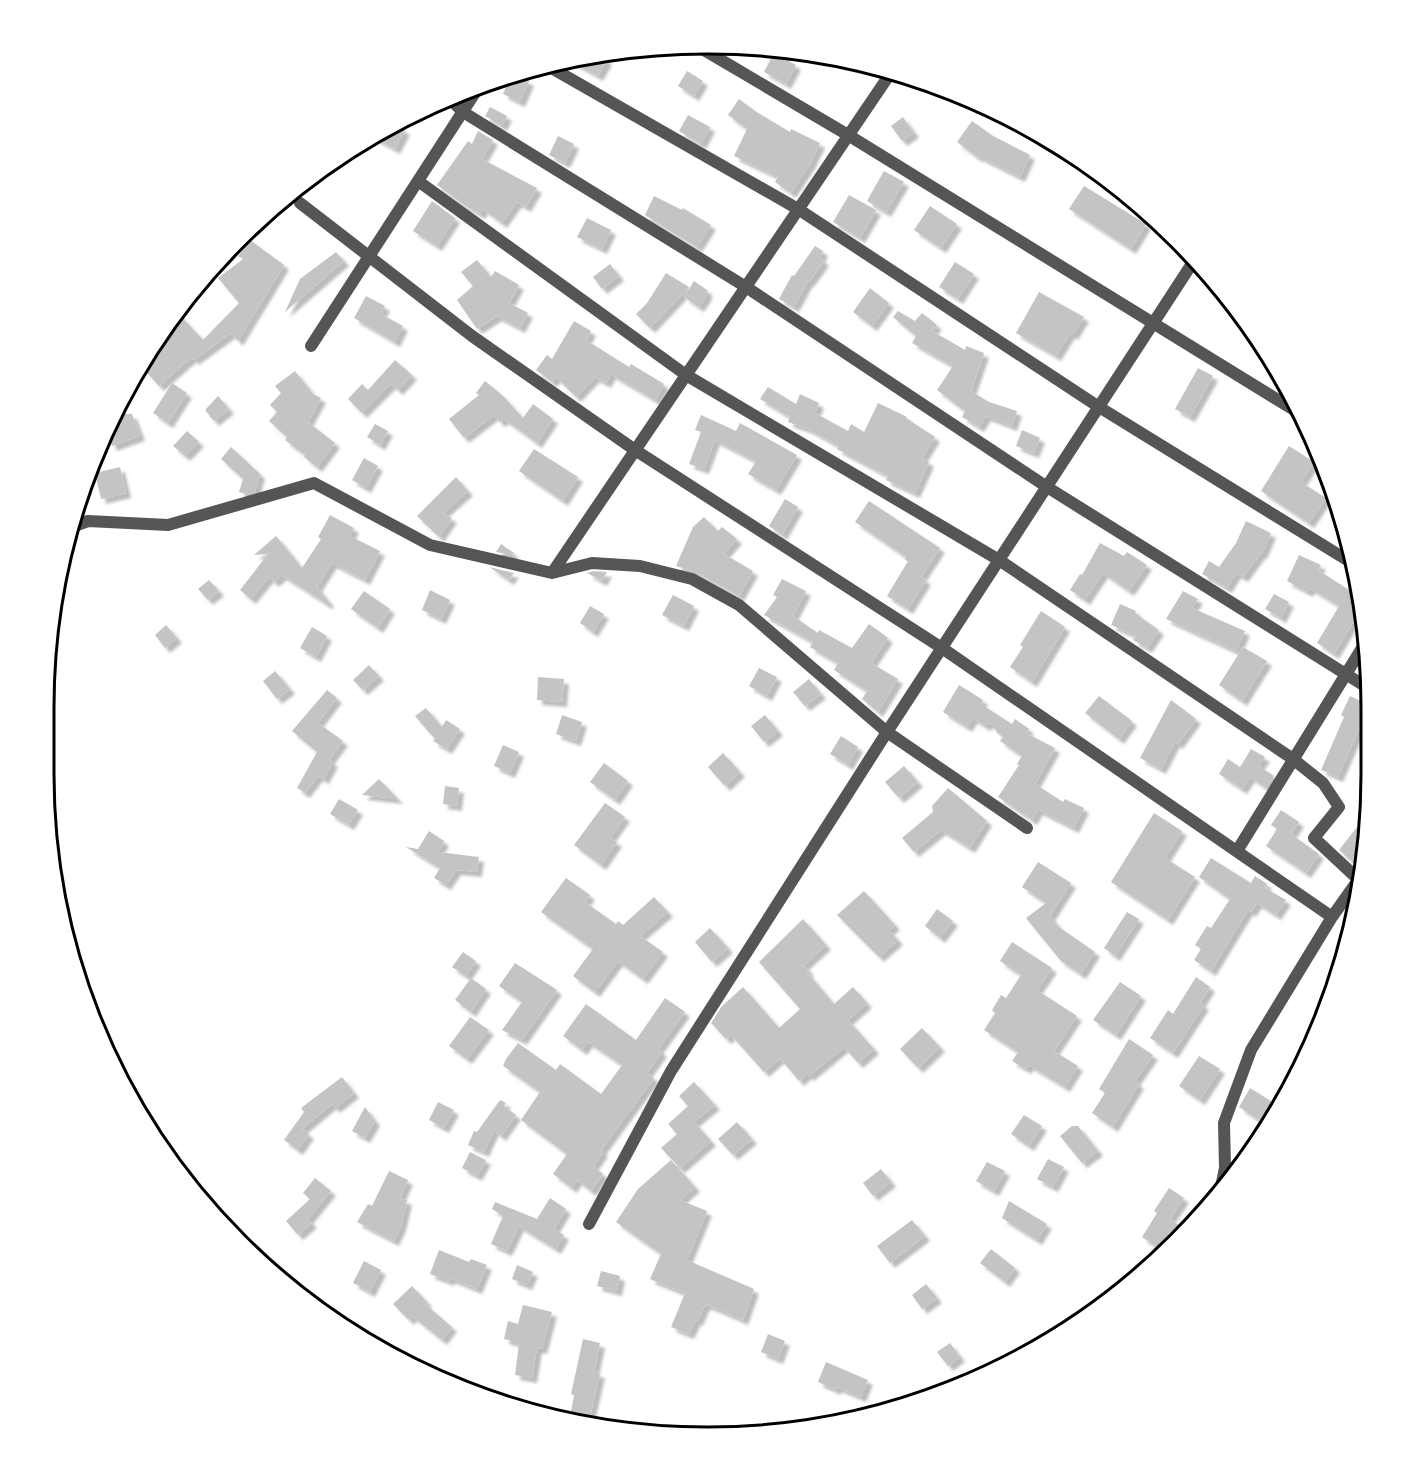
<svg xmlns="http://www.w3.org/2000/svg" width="1415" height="1481" font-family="'Noto Sans',sans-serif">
<defs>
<filter id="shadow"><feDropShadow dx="5" dy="5" stdDeviation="1.5" flood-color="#0004"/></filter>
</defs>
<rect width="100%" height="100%" fill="#fff"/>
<path fill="#c4c4c4" filter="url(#shadow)" d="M774,53L796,65L786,84L764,72Z
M598,55L607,60L598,76L571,61Z
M687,71L703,81L694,96L678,86Z
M513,74L529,81L520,102L503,94L511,75Z
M739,99L755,111L790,132L791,129L820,143L810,164L791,193L775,182L778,177L734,156L747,129L728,115Z
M490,107L507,116L502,126L485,116Z
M688,115L710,127L701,144L679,131Z
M903,117L914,133L902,141L891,126Z
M972,121L993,136L1030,155L1020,177L978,156L977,157L957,142Z
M394,124L405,130L395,149L371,136Z
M478,131L493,140L482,159L537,188L526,207L517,202L502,223L483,209L480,214L466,206L437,185L468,141L472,144Z
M558,136L574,144L565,163L549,155Z
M884,171L904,182L886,212L867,201Z
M1084,186L1146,224L1131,249L1069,209Z
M849,195L876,210L860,238L833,222Z
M654,196L682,210L683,208L711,225L697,247L645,215Z
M432,201L455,218L437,246L413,231Z
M930,206L957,224L941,248L914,230Z
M587,218L611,230L602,249L577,237Z
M250,240L284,265L238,341L231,333L194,360L192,357L159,386L141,366L176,311L203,340L239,303L218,278L243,259L238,256Z
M815,246L823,251L820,258L824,261L809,282L808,281L794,307L779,299L792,275L794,276Z
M336,252L344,261L285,312L300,279Z
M477,260L491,277L495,271L519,285L509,303L528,313L520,328L497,316L477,329L457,300L473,286L461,272Z
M955,262L974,274L958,299L939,287Z
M610,264L619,276L602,289L593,277Z
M666,273L689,287L650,328L636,314L647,303Z
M694,281L707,290V295L699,307L684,297Z
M870,288L889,303L872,326L853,312Z
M1039,292L1084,317L1073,335L1070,333L1056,356L1016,333Z
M366,296L385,306L381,314L403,326L395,342L354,318Z
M898,311L915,321L922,313L937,325L932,331L965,350L966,346L984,353L971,391L989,402L1017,411L1012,426L986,416L979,427L962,417L965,411L937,390L953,366L912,343L916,336L893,317Z
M574,321L591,331L586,340L629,367L631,364L664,384L655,400L611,374L606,383L595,377L576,397L556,377L552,382L536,370L547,355L552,359Z
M395,360L412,375L398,390L391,384L362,413L348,399L362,384L368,390Z
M1198,368L1213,376L1190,417L1175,409Z
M295,371L313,394L321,398L308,422L335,443L317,467L304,457L305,455L285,440L287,437L269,421L277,412L270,405L281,393L275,386Z
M485,381L503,396L523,418L533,404L553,419L537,443L504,419L500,422L494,415L464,438L449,419L479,395L476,393Z
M172,383L187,393L168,423L153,413Z
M768,387L796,404L800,394L819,403L815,413L848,431L851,424L864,432L878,403L907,417L906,418L935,437L922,458L929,462L915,493L886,480L888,476L837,449L839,446L808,429L788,422L790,417L760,399Z
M218,396L229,409L214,421L205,410Z
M126,414H132L140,436L112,446L106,429L110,420Z
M701,415L736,431L740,423L797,455L776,490L748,474L756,461L715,440L704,469L689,464L701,432L695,430Z
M375,424L388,431L380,445L367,437Z
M1022,430L1040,438L1034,453L1016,446Z
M187,431L199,442L185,456L173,446Z
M1289,446L1314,462L1301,482L1326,498L1309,523L1261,491Z
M231,447L260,474L255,492L246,494L239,492L243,479L221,459Z
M534,449L578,477L563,501L519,471Z
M364,458L378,466L366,488L352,480Z
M120,467L126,493L101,499L95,473Z
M456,477L468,491L443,513L452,518L439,537L417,516Z
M785,499L798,507L782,535L769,526Z
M869,501L940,548L921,577L926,580L908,609L887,596L908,561L905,560L906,557L855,522Z
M330,515L354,528L350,536L380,551L365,580L332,563L317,587L329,602L327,604L282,575L274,582L269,577L251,599L240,590L268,554L254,555L276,536L302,568L321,539L318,537Z
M704,517L718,531L722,527L737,539L724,554L753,571L739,596L696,572L676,566L693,527Z
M1246,521L1271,533L1262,554L1261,553L1243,577L1236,573L1227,588L1202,574L1209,561L1219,567L1236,543Z
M1100,543L1124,556L1127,552L1147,565L1129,591L1103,573L1085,600L1070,590L1080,574L1082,575Z
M501,544L514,553L512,555L496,552Z
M1299,555L1321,565L1318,570L1360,597L1366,632L1353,622L1334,654L1317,643L1339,606L1310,588L1308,592L1287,581Z
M489,567L514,573L509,580Z
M593,571L607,572L602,581L587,573Z
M782,579L806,591L793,616L818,633L819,630L852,648L869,624L888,638L871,663L898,679L878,712L862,699L867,691L834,670L838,663L810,647L813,642L764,615L777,597L773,595Z
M209,580L219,591L208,600L198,589Z
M430,590L450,600L441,619L422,610Z
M364,591L390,609L378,628L351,609Z
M1183,591L1198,599L1192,608L1245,631L1236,651L1166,619Z
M1274,594L1289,602L1281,618L1265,609Z
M673,595L694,606L684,626L662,615Z
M1120,604L1136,611L1135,613L1159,630L1147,648L1133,640L1136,636L1111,625Z
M590,606L604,614L593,632L580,623Z
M1041,611L1065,627L1032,682L1010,667L1023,647L1020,645Z
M166,625L177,638L165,648L155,635Z
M312,627L327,636L316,657L300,648Z
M1243,647L1267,661L1242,701L1219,685Z
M369,665L379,676L363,690L353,680Z
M759,668L777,677L767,696L749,686Z
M275,671L290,689L277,699L263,681Z
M538,677L564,679L562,702L537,700Z
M809,679L821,694L805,706L793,692Z
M959,685L983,700L981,704L1012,724L1015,719L1029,729L1026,733L1055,748L1035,784L1063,802L1065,799L1084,808L1074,828L1038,810L1032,820L998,797L1019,765L1017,764L1022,756L1000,741L1003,737L996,732L997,731L989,723L985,726L973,718L967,727L943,712Z
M327,690L337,698L318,723L343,741L329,760L333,762L324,779L318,776L305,793L297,788L317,752L292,731Z
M1099,696L1132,721L1119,739L1085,713Z
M1350,696L1369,705L1370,736L1359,729L1338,777L1321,770L1344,717L1341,715Z
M1171,700L1196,719L1178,744L1175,742L1161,769L1140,758Z
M426,708L442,727L446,720L460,729L447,749L433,741L435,739L415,716Z
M562,715L582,722L576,741L556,734Z
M765,715L778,731L764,742L751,726Z
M841,736L858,747L848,765L830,754Z
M503,745L519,752L510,773L494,766Z
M1251,749L1265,757L1259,766L1274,776L1266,788L1250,777L1242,789L1219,774L1228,759L1240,767Z
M723,753L740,772L725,786L708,767Z
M604,763L628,781L615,800L590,782Z
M904,766L918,782L899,798L885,782Z
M379,779L398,799L362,795Z
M445,786L459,788L457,806L443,804Z
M948,788L987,821L970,848L941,830L914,852L902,838L933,812L932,806Z
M339,799L358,810L349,825L330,814Z
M605,803L625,817L610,838L617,842L601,865L574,845Z
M1281,810L1299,822L1291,834L1319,854L1306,873L1266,846L1277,829L1271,825Z
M1154,813L1182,831L1165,858L1195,877L1168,920L1111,882Z
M1368,813L1365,843L1351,861L1339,850Z
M429,831L444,841L438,852L479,857L477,872L456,870L446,885L434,878L440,868L406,847L418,849Z
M1211,858L1251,883L1255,876L1267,884L1265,888L1286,900L1276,915L1257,903L1251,912L1248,910L1211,971L1194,960L1201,949L1195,945L1207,926L1211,928L1230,899L1199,877Z
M1038,862L1071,883L1050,916L1059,927L1095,952L1081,974L1061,961L1026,918L1046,903L1022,887Z
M566,878L590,895L585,902L616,924L618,921L623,925L654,897L668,912L640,936L663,952L643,979L618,961L595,992L573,976L593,949L541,912Z
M864,891L895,925L889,930L898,940L879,957L837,915Z
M937,909L953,921L940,938L925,926Z
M1127,912L1139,919L1115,956L1104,948Z
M803,919L826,945L804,965L809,971L807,972L834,1004L853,987L867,1003L848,1020L874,1049L858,1063L844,1047L809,1076L807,1074L799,1081L780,1058L764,1072L731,1035L726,1039L711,1023L722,1006L743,987L779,1028L800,1009L759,962Z
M710,928L728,948L712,962L695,942Z
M1012,942L1052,968L1037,990L1077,1016L1054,1051L1078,1066L1065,1087L1029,1065L1026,1069L1012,1061L1018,1052L984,1030L995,1013L992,1010L1001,995L1006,998L1021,975L1000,961Z
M463,952L476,961L466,976L452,967Z
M515,963L557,990L522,1040L502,1030L522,1002L499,986Z
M1196,977L1210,987L1200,1003L1204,1005L1173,1053L1150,1038L1168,1010L1173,1014Z
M471,978L486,989L471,1012L455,1000Z
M1120,982L1141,996L1116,1035L1093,1020Z
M665,998L685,1012L658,1049L662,1052L647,1073L654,1078L601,1150L603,1152L593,1166L603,1174L591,1191L577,1180L572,1188L553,1174L567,1154L521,1120L540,1092L503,1066L506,1059L518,1043L556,1070L560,1064L601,1094L622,1065L588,1042L582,1050L563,1036L586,1004L636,1040Z
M470,1017L489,1030L467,1059L449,1046Z
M922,1028L940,1047L918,1068L900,1049Z
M1129,1039L1153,1055L1135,1081L1139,1084L1113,1127L1092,1113L1105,1093L1099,1089Z
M1199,1056L1220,1069L1200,1100L1179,1086Z
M342,1077L354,1093L335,1108L332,1104L302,1129L309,1134L298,1150L284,1140L304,1112L301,1108Z
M694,1082L715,1105L694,1122L711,1141L680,1168L661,1148L677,1134L668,1124L688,1106L679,1096Z
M1250,1088L1274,1103L1262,1122L1239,1107Z
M500,1100L506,1103L504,1106L516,1115L501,1136L494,1130L484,1152L468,1145L474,1131L477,1132Z
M438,1102L454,1110L444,1128L429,1120Z
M365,1107L375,1121L365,1138L352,1131Z
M1024,1115L1042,1126L1029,1146L1011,1134Z
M737,1122L752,1139L733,1155L718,1139Z
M1072,1126H1078L1098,1151L1082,1163L1060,1136Z
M470,1152L486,1160L477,1176L462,1168Z
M1048,1159L1064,1167L1053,1187L1037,1179Z
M671,1160L695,1187L680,1200L707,1211L687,1260L754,1289L743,1320L706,1304L705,1307L704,1306L698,1321L696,1320L689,1334L671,1327L685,1293L650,1279L661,1254L616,1222L638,1189Z
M987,1162L1005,1171L994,1191L976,1181Z
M881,1169L891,1182L873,1196L863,1183Z
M389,1171L408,1180L400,1198L407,1200L401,1226L394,1241L357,1222L368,1204L372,1206Z
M315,1178L331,1191L308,1219L312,1223L298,1235L286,1221L310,1199L303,1193Z
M1169,1188L1184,1198L1170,1219L1184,1229L1164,1252L1142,1237L1157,1213L1154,1211Z
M550,1198L566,1209L554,1229L564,1235L556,1249L519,1226L507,1251L491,1244L503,1216L492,1209L495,1202L537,1219Z
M1009,1201L1047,1224L1037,1240L1002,1218Z
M912,1220L925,1236L890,1263L877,1246Z
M991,1249L1015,1268L1005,1282L980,1263Z
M439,1250L469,1262L471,1259L487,1265L477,1289L450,1278L449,1281L430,1274Z
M364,1261L381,1270L370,1292L353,1283Z
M517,1265L533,1272L527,1285L512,1279Z
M601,1271L620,1276L617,1291L597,1286Z
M926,1284L937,1298L922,1309L912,1295Z
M412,1286L427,1302L425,1304L452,1327L442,1340L412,1316L409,1320L393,1304Z
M523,1305L552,1312L542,1349L537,1348L532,1378L515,1375L519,1343L504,1339L508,1321L518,1324Z
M768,1334L785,1341L778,1359L761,1352Z
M583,1339L600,1343L594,1372L600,1373L589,1421L570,1417L574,1395L571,1394Z
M950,1343L960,1357L948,1366L937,1352Z
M826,1362L868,1380L861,1397L837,1387L836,1390L818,1382Z"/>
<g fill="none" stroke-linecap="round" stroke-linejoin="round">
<path stroke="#555" stroke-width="12" d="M699,47L848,135L1299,413
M548,66L798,209L1099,407L1352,563
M450,99L463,112L746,287L1047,487L1368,688
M989,108L1119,188
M418,181L686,375L999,560L1293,759L1323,783L1339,807L1314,838L1359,880
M300,203L472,336L635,450L942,648L1332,917
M311,346L480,85
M69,528L88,521L168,525L314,483L430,545L552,573L592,563L640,566L692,579L739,605L887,732L1027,828
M552,573L892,71
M1237,851L1367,640
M1221,1187L1225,1168L1224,1123L1251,1050L1332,917L1361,876
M589,1224L671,1071L887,732L1195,259"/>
</g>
<path d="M0 0H1415V1481H0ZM707 54H708A653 653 0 0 1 1361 707V774A653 653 0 0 1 708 1427H707A653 653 0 0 1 54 774V707A653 653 0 0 1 707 54Z" fill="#fff" fill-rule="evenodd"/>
<path fill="none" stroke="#000" stroke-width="3" d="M707 54H708A653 653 0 0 1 1361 707V774A653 653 0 0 1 708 1427H707A653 653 0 0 1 54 774V707A653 653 0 0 1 707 54Z"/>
</svg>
